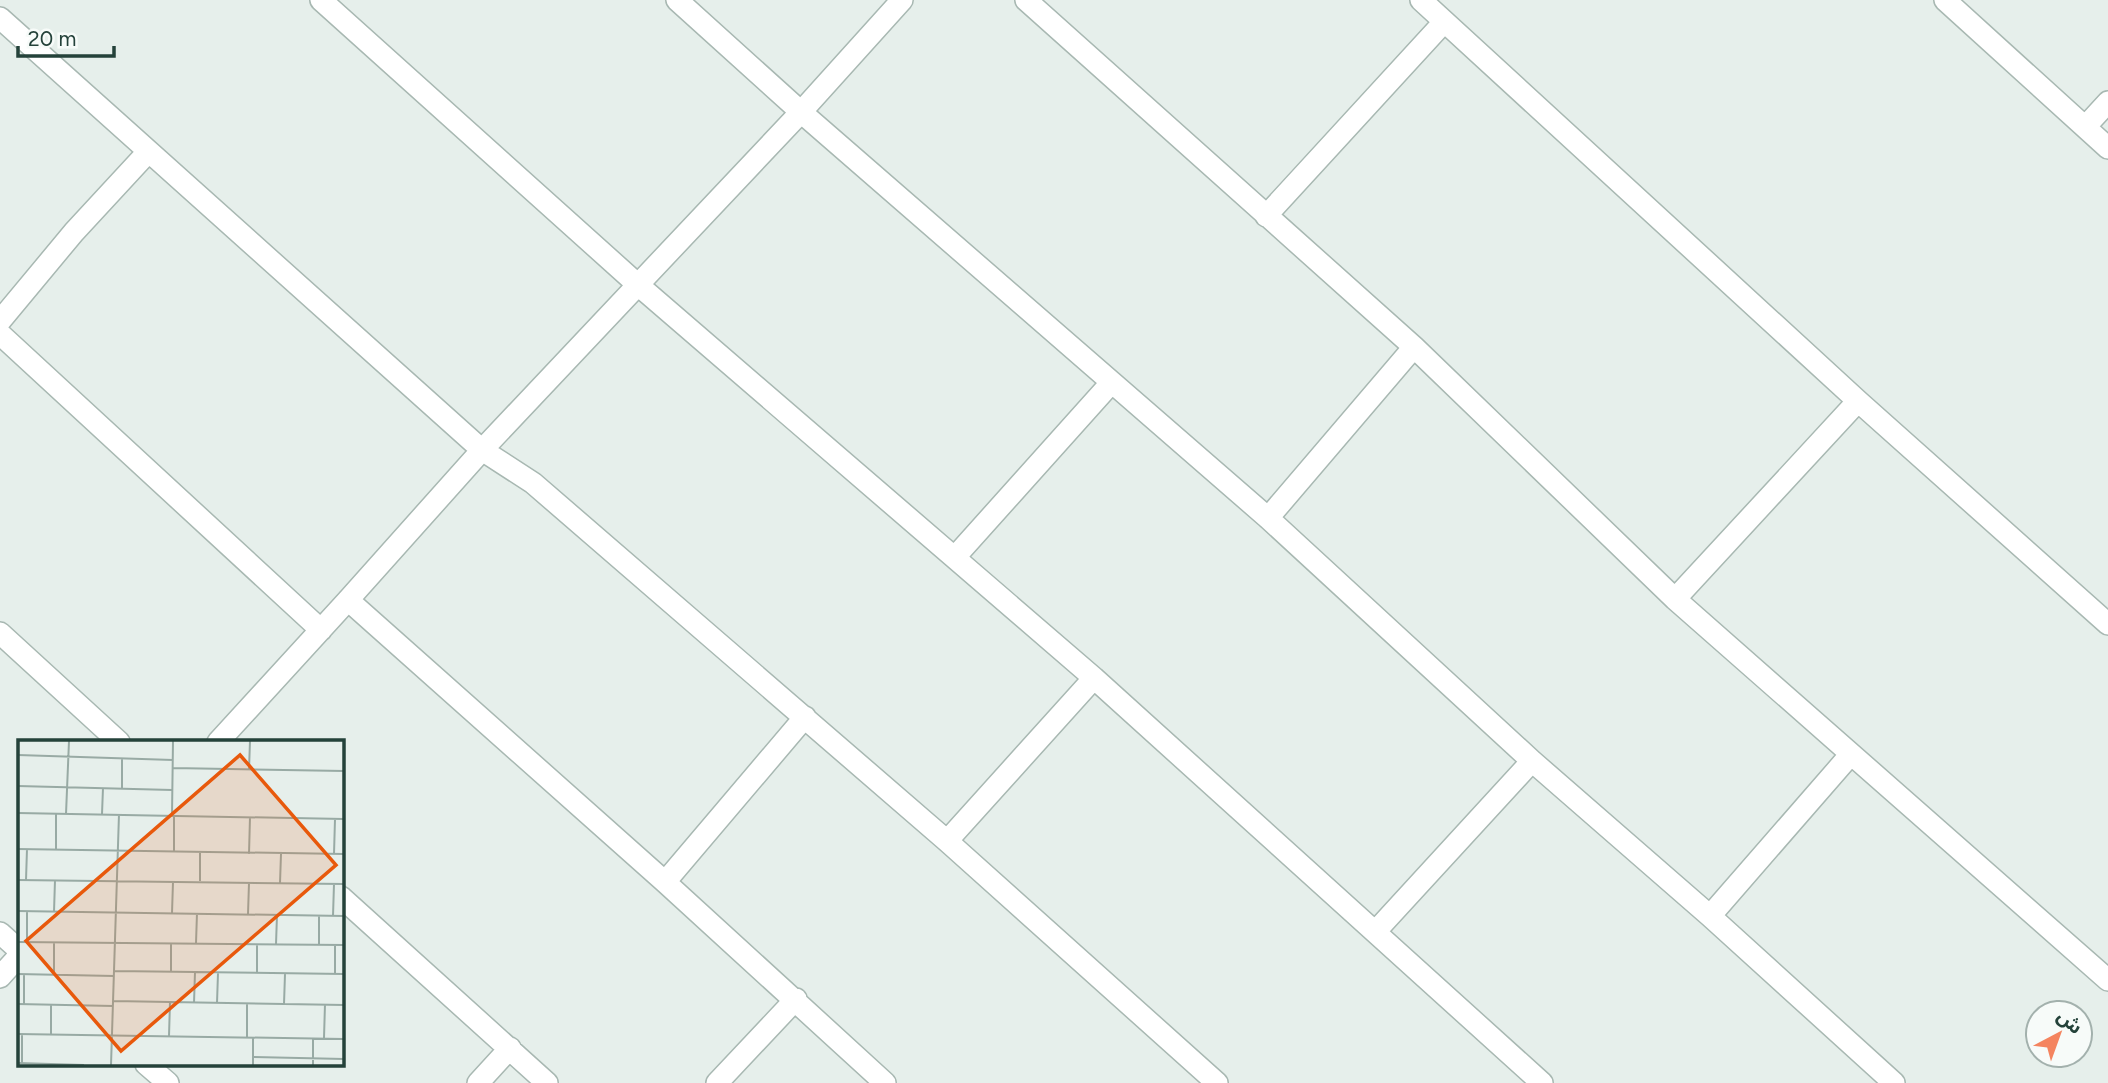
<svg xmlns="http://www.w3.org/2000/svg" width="2108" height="1083" font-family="Figtree,'Noto Sans Arabic',sans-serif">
<rect width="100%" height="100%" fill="#e6efeb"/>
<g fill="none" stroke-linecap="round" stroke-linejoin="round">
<defs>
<path id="minor" d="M321,0L637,284L1094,678L1542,1083
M677,0L801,112L1268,518L1532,761L1710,916L1894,1083
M1026,0L1414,347L1675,599L2108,980
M1421,0L1858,401L2108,624
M1945,0L2108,148
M0,18L482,450L533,483L947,841L1217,1083
M2085,127L2108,102
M1266,216L1444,22
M0,321L74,232L148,152
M0,334L321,630
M1268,518L1414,347
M955,557L1111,383
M1675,599L1858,401
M348,600L665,882L885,1083
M0,633L119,742
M218,742L348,600L482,450L801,112L902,0
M947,841L1094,678
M665,882L805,717
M341,897L547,1083
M1710,916L1851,754
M1375,932L1532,761
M0,933L19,950
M0,977L19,956
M146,1064L168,1083
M478,1083L510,1048
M717,1083L796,999"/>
</defs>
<use href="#minor" stroke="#a8b8b2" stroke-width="24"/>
<use href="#minor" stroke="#fff" stroke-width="21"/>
</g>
<g transform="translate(18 740)">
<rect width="326" height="326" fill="#e6efeb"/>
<path fill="none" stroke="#98aaa4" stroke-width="2" d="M0,15L155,20M104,19V49M155,28L326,31M231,30L232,1M0,46L154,50M0,73L326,79M48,74L51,1M84,74L85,48M154,75L155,1M0,109L326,114M38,110V74M156,111V76M182,111V141M231,114L232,77M316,114L317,79M0,140L326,144M8,140L9,109M262,143L263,114M0,171L326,176M9,171V203M36,172L37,140M154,173L155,142M230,174L231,143M315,176L316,144M0,202L326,205M153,203V232M178,203L179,173M258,204L259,175M301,205V176M96,231L326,234M239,233V204M0,234L96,236M317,234V205M36,235V203M95,261L326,265M176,263L177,232M199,263L200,233M229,263V298M0,264L95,266M6,264V234M266,264L267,234M0,294L326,299M33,294V264M151,296L152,262M306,298L307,264M295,299V325M235,317L326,319M0,323L66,325M4,323V294M93,325L101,74M235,325V298"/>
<path fill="#e8590c" fill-opacity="0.15" stroke="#e8590c" stroke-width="3.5" d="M222,15L318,125L103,311L8,201Z"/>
<rect width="326" height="326" fill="none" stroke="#24423a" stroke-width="3.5"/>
</g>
<g transform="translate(2059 1034) rotate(41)"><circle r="33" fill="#f7fbf9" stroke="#a3b1ad" stroke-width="2"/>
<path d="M0-5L12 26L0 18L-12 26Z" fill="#f4845f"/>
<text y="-10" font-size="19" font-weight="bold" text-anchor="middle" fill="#24423a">ش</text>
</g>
<path d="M18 46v10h96v-10" fill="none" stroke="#24423a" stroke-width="3.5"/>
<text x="28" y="46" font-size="21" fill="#24423a" stroke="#f7fbf9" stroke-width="5" paint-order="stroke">20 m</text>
</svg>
